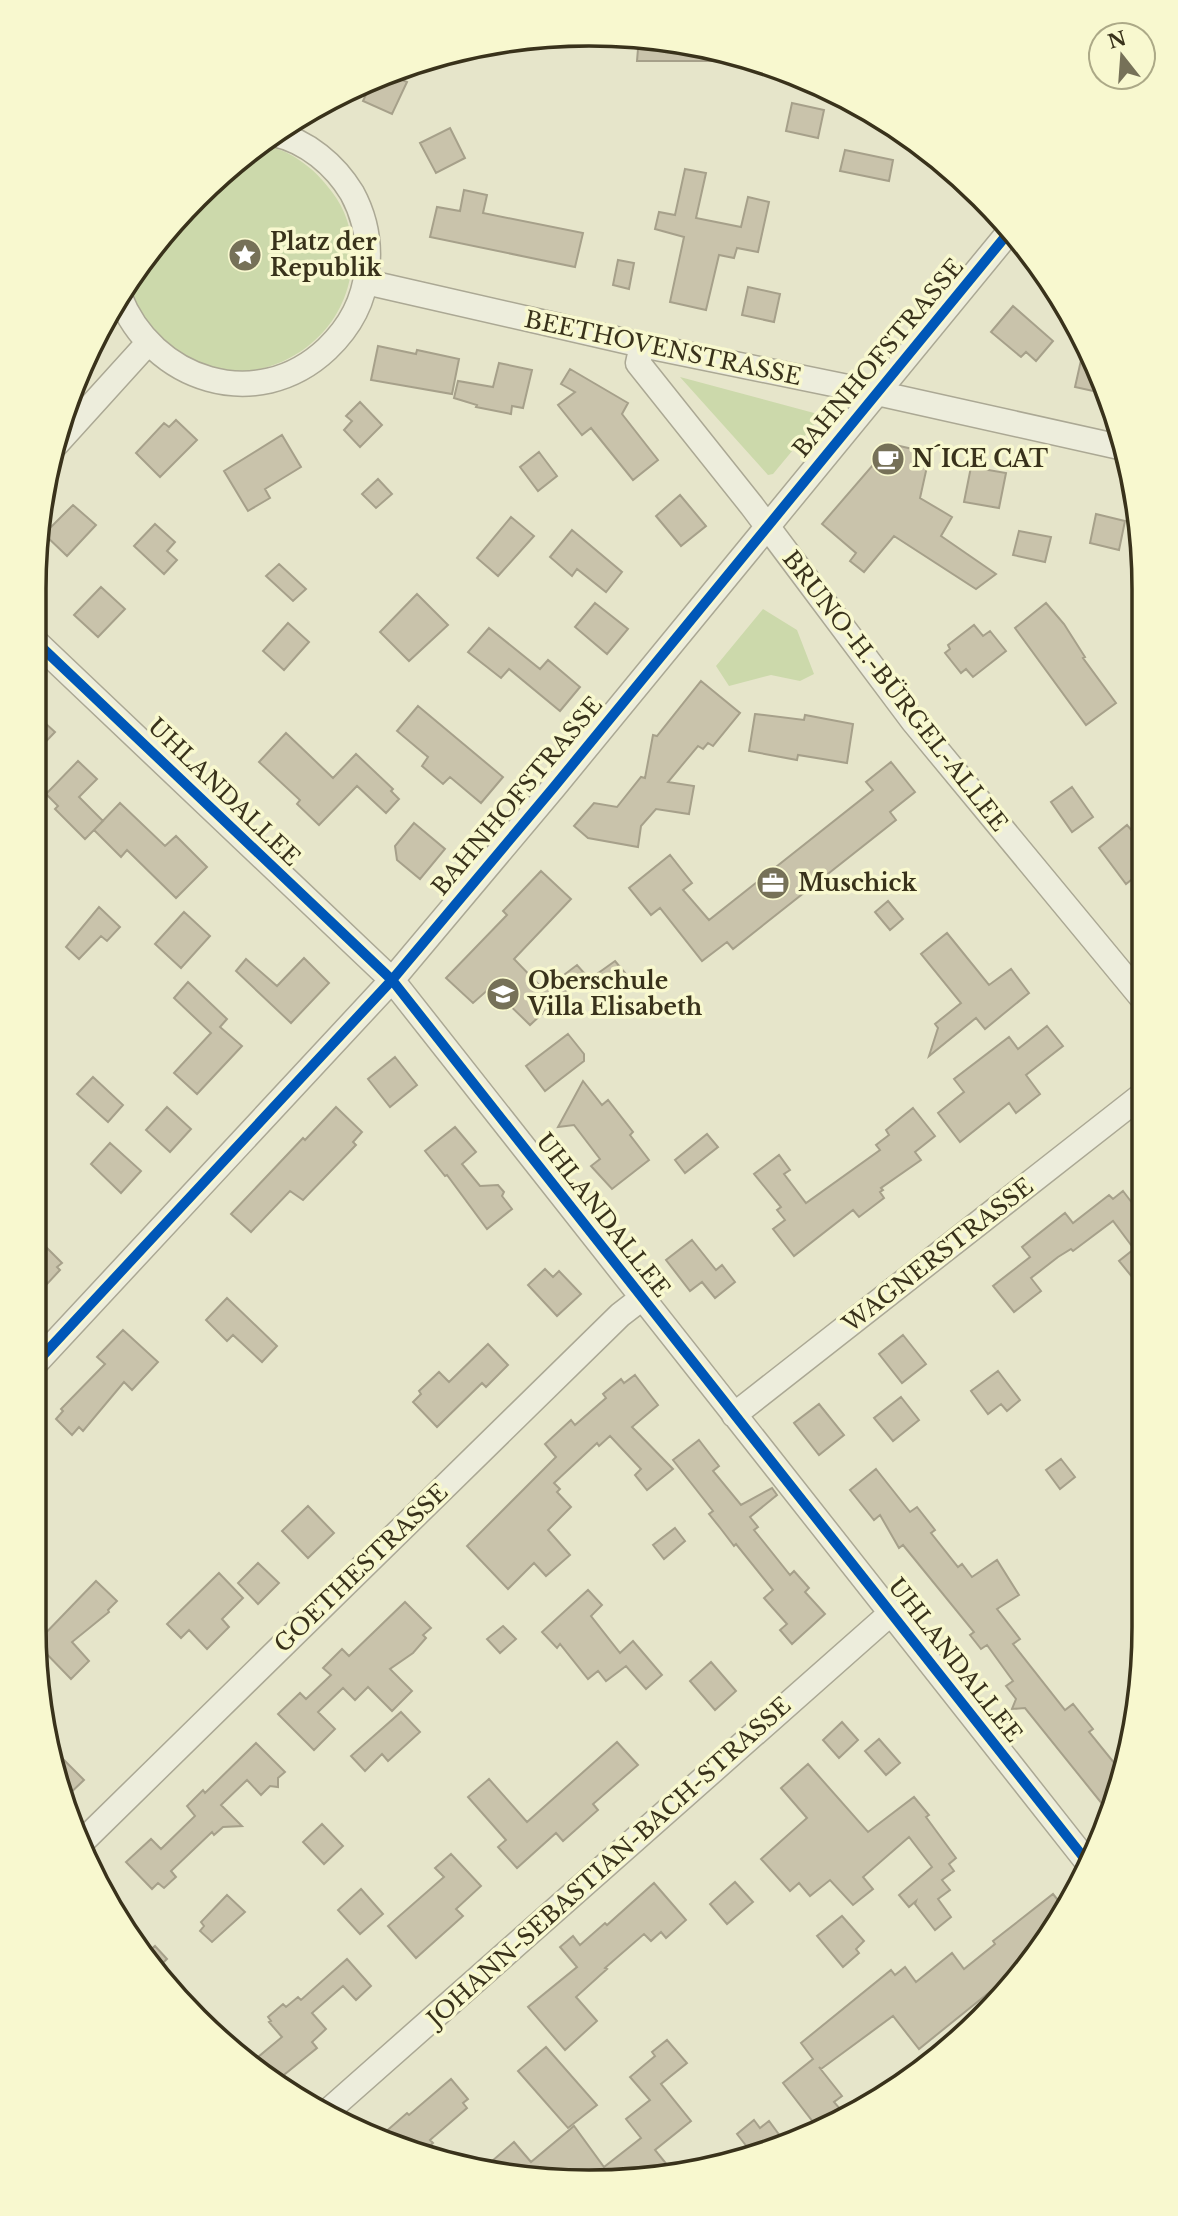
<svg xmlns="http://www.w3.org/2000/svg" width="1178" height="2216" font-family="'Libre Baskerville',serif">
<rect width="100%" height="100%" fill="#e6e5ca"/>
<path fill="#ccd9ab" d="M258,144C288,148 314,167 332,192C345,209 352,229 352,251C356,364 208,418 147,322C139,309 131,298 127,284L171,223Z
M680,377L814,413L818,415L817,421L773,474L768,475Z
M763,609L797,630L814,674L800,681L771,675L729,686L716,666Z"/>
<path fill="#c9c3ab" stroke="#a6a08a" stroke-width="2" d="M639,37L661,38L735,55L734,61H637Z
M388,74L407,82L392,114L363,101L373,79Z
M792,103L824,110L818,138L786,131Z
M450,128L465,158L436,173L420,143Z
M845,150L893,160L889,181L840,171Z
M685,169L706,173L696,218L741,227L748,197L769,202L758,252L737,248L734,258L719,255L706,310L670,302L684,237L655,229L659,212L675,215Z
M464,190L487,195L483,213L583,233L575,267L430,237L437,207L460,211Z
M618,260L634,263L629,289L613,285Z
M748,287L780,294L774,322L742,315Z
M1013,306L1053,341L1036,361L1026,352L1021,357L991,332Z
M378,346L416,354L417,350L459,359L452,394L371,380Z
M1084,347L1095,369L1107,394L1075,387Z
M499,363L532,370L523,408L512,406L511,414L476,407L477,405L454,398L458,381L493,387Z
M570,369L628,403L622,414L658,460L633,480L591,428L582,435L558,405L575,392L561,384Z
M360,402L382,425L360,447L344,430L352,421L346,416Z
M176,420L197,440L160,477L136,453L164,423L169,427Z
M282,435L301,467L265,489L270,498L248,511L224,471Z
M891,444L930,453L920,498L952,517L941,536L996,574L976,589L894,536L864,572L850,561L856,553L822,524Z
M539,452L557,476L538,491L520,467Z
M971,467L1006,473L999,508L964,502Z
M378,479L392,494L376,508L362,494Z
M680,495L706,526L681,546L656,516Z
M73,505L96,525L67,556L44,534Z
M1096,514L1125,521L1119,550L1090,543Z
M511,517L534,536L498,576L477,558Z
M155,524L175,542L167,551L177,560L164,574L134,546Z
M572,530L622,572L606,592L577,569L572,576L550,557Z
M1019,531L1051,537L1045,562L1013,555Z
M279,564L306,589L293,601L266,576Z
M101,587L125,609L98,637L74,615Z
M417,594L448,625L409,661L380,632Z
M595,603L628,629L607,654L575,627Z
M1046,603L1064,624L1085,657L1083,658L1116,703L1086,725L1015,628Z
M288,623L309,642L284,670L263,651Z
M974,625L983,636L990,631L1006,651L973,677L966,669L961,673L945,653L950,649L948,645Z
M489,628L540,669L548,660L580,687L560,711L509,669L501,678L468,652Z
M701,681L740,713L713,746L708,743L703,749L698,746L668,782L694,786L689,814L656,809L641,826L638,847L588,838L574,826L594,803L617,807L641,777L645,778L653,735L657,736Z
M418,706L503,777L481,803L450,777L443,784L422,766L428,757L397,731Z
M34,713L55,732L34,754Z
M755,714L804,720L805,715L853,724L847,763L798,755L797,760L749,751Z
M286,733L333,778L356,754L393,789L391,791L399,799L386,813L357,786L319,825L297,804L300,800L259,762Z
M78,761L97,779L79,797L103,821L85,839L55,809L58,806L46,794Z
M891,762L915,792L890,812L896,820L733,949L727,942L702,961L660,908L651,915L629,888L670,855L692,883L683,890L709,920L873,790L866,782Z
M1072,787L1093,817L1072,832L1051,802Z
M120,803L165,846L176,836L207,867L176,898L127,850L121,857L94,830Z
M414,823L445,849L420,879L397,860L395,846Z
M1127,825L1133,832L1141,831V872L1126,884L1099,848Z
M541,871L571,899L514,959L544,990L577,965L585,974L530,1025L491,987L473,1003L446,978L507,915L503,911Z
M888,901L903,919L890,930L875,912Z
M99,907L120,927L107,941L101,936L79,959L66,947Z
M184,912L210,936L181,968L155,944Z
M947,933L989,985L1011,969L1029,993L985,1029L976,1018L929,1056L938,1028L935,1024L961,1003L921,954Z
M304,958L329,983L291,1023L236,971L246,959L277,986Z
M615,961L630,979L617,990H610L597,974Z
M188,982L227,1019L220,1027L242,1046L197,1094L174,1073L211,1033L174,998Z
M1047,1026L1063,1046L1026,1075L1040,1094L1016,1113L1009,1103L960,1142L938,1113L964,1092L954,1079L1009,1037L1018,1049Z
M568,1034L584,1054V1061L545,1091L526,1066Z
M395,1057L417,1085L390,1107L368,1079Z
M93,1077L123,1105L108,1122L77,1094Z
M583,1081L602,1105L608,1100L633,1132L630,1135L649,1160L612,1189L591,1166L600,1159L574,1125L558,1127Z
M167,1107L191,1129L170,1152L146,1130Z
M336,1107L362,1132L353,1142L356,1145L303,1200L290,1191L251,1232L231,1214L303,1138L305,1140Z
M913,1108L935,1136L915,1152L921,1160L881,1188L883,1190L880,1192L884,1198L859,1217L853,1210L794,1256L773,1229L785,1220L777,1210L781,1207L754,1174L779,1155L790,1170L784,1174L806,1203L880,1150L876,1145L889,1135L886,1130Z
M455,1127L476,1152L462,1164L480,1186L498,1185L504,1192L502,1196L512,1209L487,1229L447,1175L445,1176L425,1151Z
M707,1134L718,1147L685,1173L675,1160Z
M110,1143L141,1171L121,1193L91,1164Z
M1123,1191L1142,1216V1270L1133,1278L1119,1261L1134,1249L1113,1221L1073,1251L1071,1249L1058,1257L1031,1278L1041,1291L1014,1312L993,1286L1030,1257L1022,1247L1065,1213L1073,1223L1109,1195L1113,1199Z
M692,1240L716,1270L722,1265L735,1282L715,1298L702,1282L690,1291L666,1260Z
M44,1245L62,1263L57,1267L60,1270L34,1298V1256Z
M545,1269L553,1277L559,1271L581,1294L557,1316L528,1285Z
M227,1298L277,1346L262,1362L233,1335L227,1341L206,1320Z
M123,1330L158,1362L132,1390L124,1382L83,1431L79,1427L72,1435L56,1419L63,1411L61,1409L105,1364L97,1357Z
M903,1335L926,1364L902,1383L879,1354Z
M488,1344L508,1365L486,1387L482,1383L437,1427L413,1402L421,1394L419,1391L439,1372L449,1382Z
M998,1371L1020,1400L1007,1411L1001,1404L988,1414L971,1391Z
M635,1375L658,1405L632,1427L673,1469L647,1490L635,1475L641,1469L610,1436L599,1446L597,1443L554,1483L560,1489L557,1492L571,1507L548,1530L570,1555L546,1576L534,1563L508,1589L467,1546L556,1457L545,1444L571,1420L575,1425L606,1398L603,1394L621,1379L624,1383Z
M901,1397L919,1420L893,1441L874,1418Z
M819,1404L844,1435L819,1455L794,1423Z
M699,1440L719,1466L713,1471L741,1505L772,1488L777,1495L750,1517L758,1527L754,1530L790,1575L794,1571L809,1588L805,1592L825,1614L792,1644L780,1630L787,1624L764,1598L773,1590L736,1544L734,1546L721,1529L709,1514L713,1511L673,1460Z
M1061,1459L1075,1477L1060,1489L1046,1470Z
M876,1469L910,1512L917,1507L935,1530L931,1533L958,1567L962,1564L972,1577L997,1560L1019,1595L997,1609L1020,1639L1013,1644L1065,1710L1073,1704L1093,1729L1089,1732L1124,1775L1116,1794L1103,1805L1025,1708L1012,1709L1016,1699L1006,1686L1013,1681L987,1645L981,1649L970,1635L974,1632L903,1545L899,1548L880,1515L874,1520L850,1490Z
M308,1506L334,1533L308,1558L282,1531Z
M675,1528L685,1541L664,1559L653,1545Z
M258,1563L279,1583L258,1604L238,1583Z
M219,1573L243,1598L222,1619L229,1627L207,1649L189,1630L181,1638L167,1624Z
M96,1581L117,1601L108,1610L109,1612L72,1642L89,1661L71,1679L36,1643Z
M588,1590L602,1605L591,1616L620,1653L633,1641L662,1675L646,1689L626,1666L606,1681L598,1671L588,1679L560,1644L557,1648L542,1632Z
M405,1602L431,1628L423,1635L426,1638L413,1653L390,1669L412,1691L392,1711L368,1687L355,1700L343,1688L318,1712L335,1729L314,1750L278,1714L300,1693L306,1699L331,1675L323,1668L342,1649L349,1656Z
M503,1626L516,1639L500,1653L487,1639Z
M711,1662L736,1691L715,1710L690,1681Z
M401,1712L420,1732L388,1761L382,1754L365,1771L351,1756Z
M842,1722L858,1740L839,1758L823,1740Z
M879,1739L900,1763L886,1775L865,1751Z
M617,1742L638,1765L593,1804L598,1810L563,1841L556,1833L517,1868L498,1847L506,1840L468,1797L489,1779L527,1822Z
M256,1743L285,1772L278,1778V1787L270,1786L261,1795L247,1780L221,1805L242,1826L223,1827L214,1835L212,1832L171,1871L176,1877L164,1888L158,1883L152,1889L126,1862L151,1839L161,1849L195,1816L187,1806L203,1790L205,1793Z
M53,1749L84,1780L62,1801L59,1780Z
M808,1764L868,1832L914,1797L929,1815L926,1817L956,1858L949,1864L954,1871L942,1880L950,1890L938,1899L951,1917L935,1930L915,1904L916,1901L909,1907L899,1895L932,1867L909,1837L863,1877L873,1889L853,1905L830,1880L810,1896L799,1883L790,1891L761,1859L807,1818L781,1788Z
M322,1824L343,1846L324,1864L303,1842Z
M451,1854L481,1886L456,1909L463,1916L416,1958L388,1926L444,1877L435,1868Z
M735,1882L753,1902L727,1924L710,1904Z
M654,1883L686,1920L666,1938L661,1932L651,1941L644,1934L605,1968L607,1969L576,1997L597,2021L565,2050L528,2007L577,1967L560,1947L573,1936L580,1945L605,1923L607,1925Z
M361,1889L383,1914L360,1934L338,1910Z
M1053,1894L1066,1910L1017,1970L919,2049L893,2016L821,2069L819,2067L842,2096L834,2102L840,2109L817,2127L783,2083L813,2059L801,2043L891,1970L895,1975L905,1967L916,1982L952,1953L964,1969L995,1944L993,1941Z
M227,1895L245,1912L212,1942L200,1931L204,1926L201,1922Z
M842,1916L864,1941L856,1949L859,1953L843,1967L817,1936Z
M155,1946L167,1959L154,1971L143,1956Z
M347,1959L371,1986L356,2000L343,1986L312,2013L326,2029L312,2042L317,2048L274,2083L252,2062L282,2037L269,2022L271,2021L268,2017L283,2004L286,2007L298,1997L301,2000Z
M667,2040L687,2063L661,2084L691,2121L655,2150L672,2171L626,2182L484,2168L514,2142L531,2162L574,2126L604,2167L641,2138L626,2119L650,2100L630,2077L655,2056L652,2052Z
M546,2047L597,2105L568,2128L518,2071Z
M451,2079L468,2099L463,2103L467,2108L430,2140L433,2143L422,2153L382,2135L407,2113L409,2115Z
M754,2120L760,2128L769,2121L786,2144L751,2152L737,2134Z"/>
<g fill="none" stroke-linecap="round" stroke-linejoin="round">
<defs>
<path id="street" d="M366,282L642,345L877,393L1124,448
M119,295C152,381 257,415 327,349C349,328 364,301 367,270C370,244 365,217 352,193C335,165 307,141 274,134
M642,345L638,363L752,506L913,721L1142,998
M52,449L148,343
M34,640L392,980L1088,1863
M34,1365L392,980L554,787L1009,232
M734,1415L1142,1095
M82,1842L620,1315L642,1298
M328,2111L891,1613"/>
</defs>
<use href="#street" stroke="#aba894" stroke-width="27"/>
<use href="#street" stroke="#ededdc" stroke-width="24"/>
<defs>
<path id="cycleway" d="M34,640L392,980L1088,1863
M34,1365L392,980L554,787L1009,232"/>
</defs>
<use href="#cycleway" stroke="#f8f8cf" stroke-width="15"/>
<use href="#cycleway" stroke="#0057b8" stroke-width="10"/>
</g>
<defs>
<symbol id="sight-disc" viewBox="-11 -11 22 22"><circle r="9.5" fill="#767158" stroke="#f8f8cf"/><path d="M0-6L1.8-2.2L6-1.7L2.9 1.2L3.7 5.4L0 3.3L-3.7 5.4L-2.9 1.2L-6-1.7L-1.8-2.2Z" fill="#fff"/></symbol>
<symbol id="cafe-disc" viewBox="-11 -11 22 22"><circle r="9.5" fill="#767158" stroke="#f8f8cf"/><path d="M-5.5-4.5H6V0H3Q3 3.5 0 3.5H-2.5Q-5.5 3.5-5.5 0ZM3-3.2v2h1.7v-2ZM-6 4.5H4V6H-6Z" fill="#fff"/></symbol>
<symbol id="office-disc" viewBox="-11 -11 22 22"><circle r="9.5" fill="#767158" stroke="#f8f8cf"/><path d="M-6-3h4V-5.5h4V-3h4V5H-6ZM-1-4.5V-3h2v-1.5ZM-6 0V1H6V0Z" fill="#fff"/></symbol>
<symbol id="school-disc" viewBox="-11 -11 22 22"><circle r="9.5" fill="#767158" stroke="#f8f8cf"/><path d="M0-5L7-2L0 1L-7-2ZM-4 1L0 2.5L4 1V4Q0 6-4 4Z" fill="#fff"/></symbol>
</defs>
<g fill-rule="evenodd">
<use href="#sight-disc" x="226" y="236" width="38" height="38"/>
<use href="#cafe-disc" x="869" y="440" width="38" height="38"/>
<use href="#office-disc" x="754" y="864" width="38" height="38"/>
<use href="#school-disc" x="484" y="975" width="38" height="38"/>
</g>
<g text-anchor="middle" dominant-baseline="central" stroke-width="7" stroke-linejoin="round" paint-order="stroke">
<g font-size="23" font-weight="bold" fill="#39321b" stroke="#f8f8cf" text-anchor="start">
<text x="270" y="242">Platz der<tspan x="270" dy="26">Republik</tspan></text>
<text x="912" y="459">N´ICE CAT</text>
<text x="798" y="883">Muschick</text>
<text x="528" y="981">Oberschule<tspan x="528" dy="26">Villa Elisabeth</tspan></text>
</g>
<g font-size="23" fill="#39321b" stroke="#f8f8cf">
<text transform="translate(663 348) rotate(12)">BEETHOVENSTRASSE</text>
<text transform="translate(878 358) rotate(-50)">BAHNHOFSTRASSE</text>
<text transform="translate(895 691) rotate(52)">BRUNO-H.-BÜRGEL-ALLEE</text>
<text transform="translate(224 792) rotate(44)">UHLANDALLEE</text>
<text transform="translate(517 796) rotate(-50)">BAHNHOFSTRASSE</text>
<text transform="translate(603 1215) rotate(52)">UHLANDALLEE</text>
<text transform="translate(938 1255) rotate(-38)">WAGNERSTRASSE</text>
<text transform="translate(361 1568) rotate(-44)">GOETHESTRASSE</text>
<text transform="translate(955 1660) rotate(52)">UHLANDALLEE</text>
<text transform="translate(609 1862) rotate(-42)">JOHANN-SEBASTIAN-BACH-STRASSE</text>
</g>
</g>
<path d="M0 0H1178V2216H0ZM589 46H589A543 543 0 0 1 1132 589V1627A543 543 0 0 1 589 2170H589A543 543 0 0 1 46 1627V589A543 543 0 0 1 589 46Z" fill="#f8f8cf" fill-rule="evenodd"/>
<path fill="none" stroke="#39321b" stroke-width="3.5" d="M589 46H589A543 543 0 0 1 1132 589V1627A543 543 0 0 1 589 2170H589A543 543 0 0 1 46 1627V589A543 543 0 0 1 589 46Z"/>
<g transform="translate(1122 56) rotate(343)"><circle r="33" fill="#f8f8cf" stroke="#aca987" stroke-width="2"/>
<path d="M0-5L12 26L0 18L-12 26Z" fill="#767158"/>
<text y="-10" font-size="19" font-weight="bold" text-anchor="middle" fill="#39321b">N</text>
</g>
</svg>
